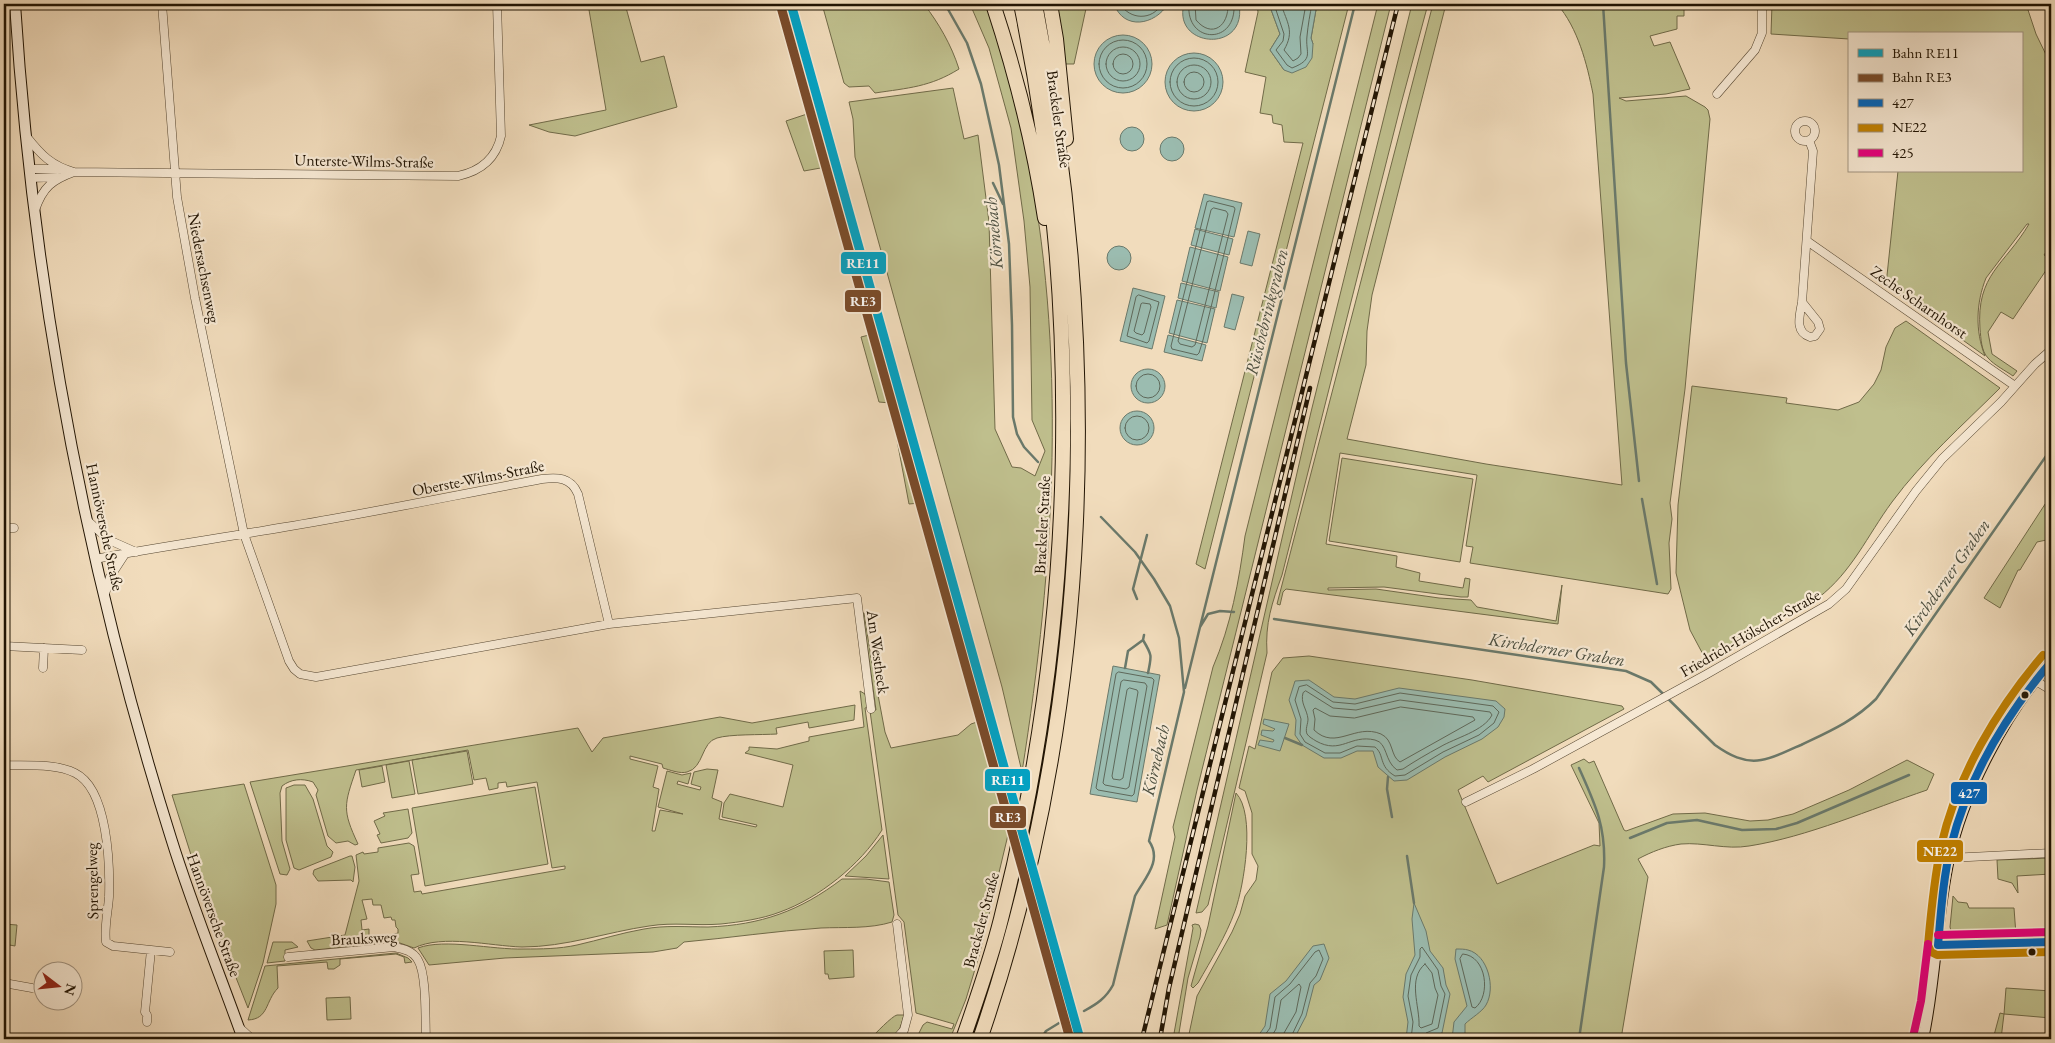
<svg xmlns="http://www.w3.org/2000/svg" width="2055" height="1043" font-family="'EB Garamond',serif">
<rect width="100%" height="100%" fill="#f1dcbc"/>
<filter id="stains"><feTurbulence type="fractalNoise" baseFrequency=".004" numOctaves="4"/><feColorMatrix values="0 0 0 0 .2 0 0 0 0 .09 0 0 0 0 .02 0 0 0 .5 -.17"/></filter>
<radialGradient id="worn" r=".72"><stop offset=".6" stop-color="#630" stop-opacity="0"/><stop offset="1" stop-color="#630" stop-opacity=".3"/></radialGradient>
<path fill="#bfbf8d" stroke="#706a48" d="M588,4H625L641,62L664,56L677,107L575,136L549,132L529,125L606,110Z
M776,4H787L1013,814L979,956L966,999L950,1039H916L923,1025L927,1022L952,1029L954,1024L916,1013L904,922L898,915L870,711L876,710L863,613H864L871,658L885,732L891,748L958,735L971,724L980,721L920,503L909,504L890,403L879,402L861,337L869,335L826,167L804,171L786,121L807,114Z
M822,4H924C939,24 951,44 959,69C930,87 908,88 875,93L869,86L849,87L844,83Z
M970,4H987C994,26 1003,48 1010,70C1016,94 1020,119 1025,143C1068,352 1055,563 1022,772L1002,687L855,157L853,119L849,102L953,88L964,139L978,135L989,222L995,429L1012,467L1021,468L1035,476L1045,451L1032,420L1030,287L1024,221L1011,128L989,48Z
M1057,4H1087L1074,64H1065Z
M1257,4H1269L1280,34L1270,50L1284,70L1313,44L1311,38L1317,4H1349L1205,569L1196,564L1303,143L1284,142L1282,125L1273,123L1272,115L1260,113L1266,77L1245,72L1258,12Z
M1378,4H1391L1197,790L1167,925L1155,929L1175,837L1173,827L1213,667C1231,625 1239,581 1245,536Z
M1412,4H1428L1401,104L1282,575C1272,603 1265,623 1267,653L1208,905L1202,912L1196,913L1311,412Z
M1433,4H1446L1372,295L1367,331L1366,365L1347,439L1486,464L1622,485L1593,94C1587,64 1578,28 1557,4H1684V16H1677V29L1650,36L1654,46L1670,42L1690,89L1666,94L1619,98L1626,101L1686,96L1705,107L1708,110L1710,119L1685,389L1670,503L1672,519L1669,543L1671,589L1668,594L1470,563L1473,547L1466,546L1477,475L1340,453L1326,544L1397,556L1396,567L1420,573L1419,581L1463,588L1465,578L1470,579L1468,597H1461L1384,587L1328,588V590L1376,589L1439,598L1471,600L1477,607L1556,621L1562,585L1558,624L1286,589L1283,592L1280,605L1277,604Z
M1772,4H2026L2036,34L2051,65V245L2044,255L2051,260V263L2013,319L2001,312L1988,332L1992,354L2017,371L2013,376C2006,371 1994,365 1988,358C1981,351 1981,338 1980,329C1976,274 2005,265 2029,224H2027L1986,278C1976,303 1975,331 1985,356L1886,285L1898,171H2021V34H1849V39L1771,34Z
M1906,321L2000,388C1963,425 1923,460 1892,502C1867,536 1852,572 1818,598L1706,660L1690,630L1676,573L1678,505L1692,386L1787,398L1786,403L1838,410L1859,402L1874,384L1881,370L1886,347L1895,328Z
M1342,458L1473,479L1460,562L1329,541Z
M2051,495V539L2037,542L2020,570H2018L2000,608L1984,598Z
M1309,656L1472,680L1622,706L1624,709L1488,782L1483,776L1458,790L1497,884L1594,845L1600,846L1599,823L1571,765L1584,759L1589,763L1594,761L1624,830L1626,831L1673,814L1705,813L1750,821L1768,820L1793,814L1849,790L1907,760L1934,774L1927,790C1871,809 1807,837 1749,846C1726,850 1703,842 1681,844C1666,846 1651,852 1638,859L1648,877L1621,1039H1188L1197,996L1232,932L1240,914L1245,896L1256,880L1258,866L1252,854V813L1245,791L1239,788L1249,746L1255,749L1272,672L1283,658Z
M860,691L865,694L869,707L865,708L882,830C860,865 819,898 780,912C762,919 740,922 721,924C697,926 673,922 649,926C607,932 566,947 522,947C490,946 443,934 414,948L397,942H387V936L398,933V929L396,927L395,920H392L391,917L384,918L381,905H373L372,899L362,900L367,919L361,920L362,930L369,929V936L379,935L380,943L315,950L311,948L307,941L345,935L359,881L356,855L363,852L364,854L378,852V848L409,843L414,846L419,874L411,875L414,892L421,891L422,894L565,869V866L552,868L537,782L507,787L506,782L498,783V788L489,790L486,778L474,780L468,750L356,770C344,805 342,810 358,844L355,845L348,841L336,843L328,836L316,795L318,790L313,782C302,778 291,779 282,786L280,793L282,841L290,869L287,875L280,874L250,782L578,728L592,752L603,738L720,717L752,723L855,705L854,720L809,728L808,722L776,728L777,734C761,735 730,734 717,738C701,742 704,768 687,772C680,774 670,770 663,768L662,764L630,756V759L658,766L653,787L659,789L652,831H655L660,810L683,814L658,807L667,771L682,775L691,773L688,784L678,781L677,784L700,790L701,787L691,784L694,772L707,769L718,770L712,798L722,802L719,819L756,827L757,825L722,817L724,803L730,794L783,807L793,765L745,753L749,750V747L777,749L809,741V737L864,727Z
M467,751L473,784L418,794L412,760Z
M409,761L415,794L392,798L386,765Z
M382,766L385,782L362,787L359,770Z
M244,784L276,885V904L263,963L248,1008L205,899L172,795Z
M294,785H305L313,799L327,846L333,852L331,857L299,870L294,868L286,840V788Z
M535,787L548,864L425,886L412,808Z
M1236,793C1256,814 1244,886 1235,911C1226,936 1211,960 1198,983L1193,988L1191,986L1208,926Z
M408,809L412,833L408,838L381,843L377,835L380,834L374,821L385,816L383,813Z
M883,835L889,879L845,876L866,856Z
M350,856H352L355,867L353,882L351,880L318,881L313,874L314,870Z
M2051,858V874L2017,876L2018,893L2012,883L1998,879L1997,860Z
M842,879H866L889,882L894,915L892,922C870,929 844,927 821,928C775,931 729,938 684,942L677,948L653,952L505,958L429,965L418,948C445,938 492,950 524,949C541,949 559,949 577,945C599,940 621,933 644,929C665,925 687,927 708,927C761,925 800,911 842,879Z
M1953,896L1958,902L1967,903L1969,908H2014L2016,935L1956,937L1951,931L1950,927Z
M4,924L17,925L15,946L4,944Z
M1195,924L1199,925L1201,930L1200,937L1188,978L1178,1039H1173L1193,928L1192,925Z
M273,942H292L298,947L285,950V961L267,963Z
M853,950L854,977L829,979L828,974H825L824,951Z
M396,953L408,958L412,962L405,963L404,957L396,954L340,959V965L334,969H328L327,962L277,966L278,988C265,1001 269,1019 248,1020L265,966Z
M2006,988L2051,991V1018L2004,1014L2001,1039H1993L2000,1013L2004,1014Z
M350,997L351,1019L327,1020L326,998Z
M897,1015H904C898,1039 893,1039 870,1039C875,1034 892,1016 897,1015Z"/>
<path fill="#9bbcb0" stroke="#6a796b" d="M1114,4H1168C1155,25 1124,31 1114,4Z
M1184,4H1239C1248,54 1172,48 1184,4Z
M1269,4H1317L1311,38L1313,44L1312,58L1306,67L1292,73L1284,70L1270,50L1280,34Z
M1094 64a29 29 0 1 1 58 0a29 29 0 1 1-58 0Z
M1165 82a29 29 0 1 1 58 0a29 29 0 1 1-58 0Z
M1120 139a12 12 0 1 1 24 0a12 12 0 1 1-24 0Z
M1160 149a12 12 0 1 1 24 0a12 12 0 1 1-24 0Z
M1204,194L1242,203L1234,237L1195,228Z
M1195,229L1233,239L1229,255L1191,245Z
M1248,231L1260,234L1252,266L1240,263Z
M1107 258a12 12 0 1 1 24 0a12 12 0 1 1-24 0Z
M1190,247L1228,257L1220,291L1182,281Z
M1181,283L1219,292L1216,308L1178,298Z
M1133,288L1165,296L1152,349L1120,341Z
M1232,294L1244,297L1235,330L1224,327Z
M1177,300L1215,309L1207,343L1169,333Z
M1168,335L1206,345L1202,361L1164,352Z
M1131 386a17 17 0 1 1 34 0a17 17 0 1 1-34 0Z
M1120 428a17 17 0 1 1 34 0a17 17 0 1 1-34 0Z
M1113,666L1160,675L1137,802L1090,794Z
M1309,680L1334,697L1355,699L1399,688L1496,701L1505,709L1504,717L1498,727L1482,739L1445,757L1407,780L1394,781L1378,767L1373,751H1357L1341,758H1324L1302,745L1295,735L1296,720L1289,700L1295,681Z
M1264,719L1289,724L1280,751L1258,745L1260,740L1273,742L1274,740L1261,735L1262,730L1273,731L1275,729L1263,724Z
M1414,903L1426,931L1430,951L1443,968L1446,985L1450,994L1442,1033L1421,1039H1406L1408,1022L1403,997L1406,974L1415,955L1412,919Z
M1324,944L1329,958L1320,980L1314,985L1306,1016L1294,1039H1256L1265,1026L1270,994L1286,981L1313,946Z
M1456,949C1460,949 1465,949 1468,950C1488,955 1496,988 1486,1005C1482,1012 1471,1018 1465,1024V1039H1452L1454,1022L1467,1006L1455,959Z"/>
<g fill="none" stroke-linecap="round" stroke-linejoin="round">
<path stroke="#5e685a" stroke-width="1" d="M1120,4C1130,20 1152,21 1162,4
M1189,4C1185,44 1237,46 1234,4
M1195,4L1196,20C1212,39 1229,26 1228,4
M1274,4L1284,34L1283,41L1276,50L1287,65L1292,68C1315,59 1305,53 1307,36C1308,25 1310,14 1312,4
M1281,4C1287,23 1295,31 1284,50L1293,61L1298,58L1301,54L1300,37L1306,4
M1099 64a24 24 0 1 1 48 0a24 24 0 1 1-48 0Z
M1106 64a17 17 0 1 1 34 0a17 17 0 1 1-34 0Z
M1113 64a10 10 0 1 1 20 0a10 10 0 1 1-20 0Z
M1170 82a24 24 0 1 1 48 0a24 24 0 1 1-48 0Z
M1177 82a17 17 0 1 1 34 0a17 17 0 1 1-34 0Z
M1184 82a10 10 0 1 1 20 0a10 10 0 1 1-20 0Z
M1210,201L1234,207L1235,209L1203,340L1199,353L1197,355L1172,349L1171,346L1207,202Z
M1214,208L1226,211L1228,214L1195,345L1192,347L1180,344L1178,341L1211,210Z
M1139,295L1159,302L1149,341L1147,343L1127,336L1136,297Z
M1143,303L1150,304L1151,307L1144,333L1142,335L1136,333L1134,331L1141,304Z
M1136 386a12 12 0 1 1 24 0a12 12 0 1 1-24 0Z
M1125 428a12 12 0 1 1 24 0a12 12 0 1 1-24 0Z
M1119,672L1152,678L1154,680L1134,794L1132,796L1098,790L1096,788L1116,674Z
M1124,680L1145,683L1147,686L1129,787L1126,789L1105,785L1103,783L1121,682Z
M1307,685L1333,702L1355,704L1400,693L1493,706L1499,712L1494,723L1479,735L1443,752L1405,775L1395,776C1378,766 1385,755 1375,747L1357,746L1340,753H1325L1305,742L1300,734L1301,719L1295,700L1299,687Z
M1130,688L1137,690L1138,692L1123,778L1120,780L1113,779L1112,776L1127,690Z
M1306,691L1333,708L1356,710L1400,700L1490,712L1492,715C1484,731 1455,738 1440,747C1427,754 1415,761 1403,769L1397,770C1384,761 1388,743 1375,740C1350,734 1341,755 1316,741C1313,739 1309,737 1307,734C1305,729 1308,724 1308,719C1307,709 1300,703 1303,693Z
M1401,707L1473,717L1475,720L1400,762C1390,756 1394,740 1381,734C1355,723 1336,751 1314,730L1315,719L1313,710L1315,708L1330,716L1354,718Z
M1463,954C1487,956 1491,996 1475,1008L1472,1007L1460,959Z
M1425,964L1432,973L1435,988L1438,995L1432,1024L1421,1028L1419,1026C1420,1006 1407,979 1425,964Z
M1262,1039L1270,1028L1275,997L1290,984L1315,952L1319,950L1323,959L1316,976L1310,983L1302,1014L1290,1039
M1270,1039L1276,1029L1281,1000L1299,984L1301,987L1296,1012L1284,1033L1283,1039
M1411,1039L1413,1022L1408,996L1411,975L1420,957V949L1422,947L1438,970L1441,986L1445,994L1438,1028L1426,1033L1423,1039"/>
<path stroke="#6a796b" stroke-width="2.5" d="M945,4L967,43L981,84L999,165L1009,244L1012,325L1013,417L1017,434L1024,447L1038,462
M1603,4L1626,363L1639,481
M993,183L1003,204
M1642,499L1657,584
M1137,599L1133,589L1147,535
M1274,619L1626,671L1651,682L1715,745C1729,755 1744,763 1761,760C1775,758 1788,750 1801,745C1828,732 1854,721 1876,699L2051,449
M1200,627L1355,4
M1143,640C1152,655 1152,655 1148,673
M1125,668L1128,651L1143,640L1144,635
M1185,688L1200,627L1208,614L1220,611L1234,612
M1285,738L1302,745
M1388,777L1387,789L1392,817
M1630,838L1667,823L1697,820L1742,830L1776,829L1797,823L1909,775
M1407,856L1414,903
M1084,1011C1097,1004 1106,998 1113,985L1135,896C1144,879 1163,861 1149,841L1184,692L1179,638L1170,606L1154,579L1135,552L1101,517
M1041,1039L1046,1031L1064,1020
M1579,1039L1604,867C1606,826 1595,804 1579,768"/>
<defs>
<path id="street" d="M1717,94L1755,50L1762,33V4
M1795 131a10 10 0 1 1 20 0a10 10 0 1 1-20 0Z
M27,137C41,155 52,166 74,172L458,176C481,171 496,159 501,136L497,4
M29,169H60
M30,178L58,177
M35,210C43,187 52,180 74,172
M1807,241L2015,386
M1802,302L1818,322L1820,329L1815,336L1810,337C1794,332 1800,315 1802,302L1813,151L1809,140
M4,476L5,451
M88,521L109,540L136,552
M4,528H14
M95,559C158,547 222,538 285,527C371,513 456,495 542,479C557,477 571,477 578,494L609,624L316,677L300,674L294,669L289,661L244,534L195,298L177,197L162,4
M105,594L110,577L125,554
M609,624L857,598L871,709
M4,646L82,650
M43,668L44,648
M2034,680L2051,690
M4,765C26,766 55,763 75,773C108,789 110,865 109,897C108,912 104,927 106,942L113,946L170,952
M1466,802L1533,769L1707,674L1829,604L1846,589L1916,491L1942,459L2001,402L2035,364L2051,350
M1949,858L2051,853
M288,957L394,947C404,949 413,951 418,960C427,975 425,1020 426,1039
M4,983L32,988
M147,1022V1015L145,1012L151,950
M240,1028L252,1039
M896,1039L904,1030L908,1015L897,924"/>
<path id="secondary" d="M15,4C33,286 86,568 171,838C192,906 219,972 243,1039
M1938,945L2051,942
M1923,1039C1936,980 1936,918 1949,859C1962,795 2007,709 2051,662"/>
<path id="highway" d="M993,4C1016,74 1034,145 1045,218
M1050,4L1056,39L1066,139
M963,1039C977,999 991,959 1001,919C1077,620 1083,305 1021,4
M980,1039C1094,708 1103,346 1035,4"/>
</defs>
<use href="#street" stroke="#554631" stroke-width="9"/>
<use href="#secondary" stroke="#211403" stroke-width="12"/>
<use href="#highway" stroke="#211403" stroke-width="16"/>
<use href="#street" stroke="#f6e8d3" stroke-width="8"/>
<use href="#secondary" stroke="#f6e8d3" stroke-width="10"/>
<use href="#highway" stroke="#f1dcbc" stroke-width="14"/>
<defs>
<path id="rail" d="M1142,1039L1398,4
M1160,1039L1169,988L1310,388"/>
</defs>
<use href="#rail" stroke="#211403" stroke-width="4.5"/>
<use href="#rail" stroke="#f6e8d3" stroke-width="2.5" stroke-dasharray="8" stroke-linecap="butt"/>
<defs>
<path id="bus-1" d="M1938,945C1941,912 1943,878 1951,846C1968,778 2006,715 2051,662
M1938,945L2051,942"/>
<path id="bus-2" d="M2043,655C1997,709 1957,776 1941,846C1934,879 1931,912 1928,945L1931,952L1937,955L2051,952"/>
<path id="bus-3" d="M1938,935L2051,932
M1913,1037L1921,1001L1928,944"/>
</defs>
<use href="#bus-1" stroke="#f6e8d3" stroke-width="11"/>
<use href="#bus-2" stroke="#f6e8d3" stroke-width="11"/>
<use href="#bus-3" stroke="#f6e8d3" stroke-width="11"/>
<use href="#bus-1" stroke="#0065bd" stroke-width="8"/>
<use href="#bus-2" stroke="#c28201" stroke-width="8"/>
<use href="#bus-3" stroke="#e5007d" stroke-width="8"/>
<defs>
<path id="rail-1" d="M791,4L1080,1039"/>
<path id="rail-2" d="M781,7L1070,1039"/>
</defs>
<use href="#rail-1" stroke="#f6e8d3" stroke-width="12"/>
<use href="#rail-2" stroke="#f6e8d3" stroke-width="12"/>
<use href="#rail-1" stroke="#02a2c4" stroke-width="9"/>
<use href="#rail-2" stroke="#7a4b2a" stroke-width="9"/>
</g>
<g fill="#211403" stroke="#f6e8d3" stroke-width="2">
<circle cx="2025" cy="695" r="4.5"/>
<circle cx="2032" cy="952" r="4.5"/>
</g>
<g text-anchor="middle" dominant-baseline="central" stroke-width="4.5" stroke-linejoin="round" paint-order="stroke">
<g font-size="16" fill="#211403" stroke="#f6e8d3">
<text transform="translate(1059 119) rotate(82)">Brackeler Straße</text>
<text transform="translate(364 161) rotate(1)">Unterste-Wilms-Straße</text>
<text transform="translate(204 268) rotate(79)">Niedersachsenweg</text>
<text transform="translate(1919 302) rotate(35)">Zeche Scharnhorst</text>
<text transform="translate(478 478) rotate(-11)">Oberste-Wilms-Straße</text>
<text transform="translate(1042 525) rotate(-87)">Brackeler Straße</text>
<text transform="translate(105 527) rotate(78)">Hannöversche Straße</text>
<text transform="translate(1750 633) rotate(-30)">Friedrich-Hölscher-Straße</text>
<text transform="translate(878 652) rotate(82)">Am Westheck</text>
<text transform="translate(92 881) rotate(-91)">Sprengelweg</text>
<text transform="translate(214 915) rotate(70)">Hannöversche Straße</text>
<text transform="translate(981 920) rotate(-75)">Brackeler Straße</text>
<text transform="translate(364 938) rotate(-3)">Brauksweg</text>
</g>
<g font-size="18" font-style="italic" fill="#4c4f40" stroke="#f6e8d3">
<text transform="translate(993 233) rotate(-95)">Körnebach</text>
<text transform="translate(1266 312) rotate(-76)">Rüschebrinkgraben</text>
<text transform="translate(1946 577) rotate(-55)">Kirchderner Graben</text>
<text transform="translate(1557 649) rotate(9)">Kirchderner Graben</text>
<text transform="translate(1155 760) rotate(-77)">Körnebach</text>
</g>
</g>
<g stroke="#f6e8d3" stroke-width="2">
<rect x="840" y="251" width="47" height="24" rx="5" fill="#02a2c4"/>
<rect x="844" y="289" width="38" height="24" rx="5" fill="#7a4b2a"/>
<rect x="984" y="768" width="47" height="24" rx="5" fill="#02a2c4"/>
<rect x="1950" y="781" width="38" height="24" rx="5" fill="#0065bd"/>
<rect x="989" y="805" width="38" height="24" rx="5" fill="#7a4b2a"/>
<rect x="1916" y="839" width="48" height="24" rx="5" fill="#c28201"/>
</g>
<g font-size="14" text-anchor="middle" font-weight="bold" fill="#fff">
<text x="863" y="268">RE11</text>
<text x="863" y="306">RE3</text>
<text x="1008" y="785">RE11</text>
<text x="1969" y="798">427</text>
<text x="1008" y="822">RE3</text>
<text x="1940" y="856">NE22</text>
</g>
<rect width="2055" height="1043" fill="none" stroke="#f1dcbc" stroke-width="20"/>
<rect x="5" y="5" width="2045" height="1033" fill="none" stroke="#211403" stroke-width="2.5"/>
<rect x="10" y="10" width="2035" height="1023" fill="none" stroke="#211403"/>
<rect x="1848" y="32" width="175" height="140" fill="#f6e8d3" stroke="#a19380"/>
<rect x="1858" y="49" width="25" height="8" fill="#02a2c4" stroke="#a19380"/>
<text x="1892" y="58" font-size="15" fill="#211403">Bahn RE11</text>
<rect x="1858" y="74" width="25" height="8" fill="#7a4b2a" stroke="#a19380"/>
<text x="1892" y="82" font-size="15" fill="#211403">Bahn RE3</text>
<rect x="1858" y="99" width="25" height="8" fill="#0065bd" stroke="#a19380"/>
<text x="1892" y="108" font-size="15" fill="#211403">427</text>
<rect x="1858" y="124" width="25" height="8" fill="#c28201" stroke="#a19380"/>
<text x="1892" y="132" font-size="15" fill="#211403">NE22</text>
<rect x="1858" y="149" width="25" height="8" fill="#e5007d" stroke="#a19380"/>
<text x="1892" y="158" font-size="15" fill="#211403">425</text>
<g transform="translate(58 986) rotate(106)"><circle r="24" fill="#f6e8d3" stroke="#a19380"/>
<path d="M0-4L9 19L0 12L-9 19Z" fill="#8f2418"/>
<text y="-8" font-size="14" font-weight="bold" text-anchor="middle" fill="#211403">N</text>
</g>
<rect width="100%" height="100%" filter="url(#stains)"/>
<rect width="100%" height="100%" fill="url(#worn)"/>
</svg>
